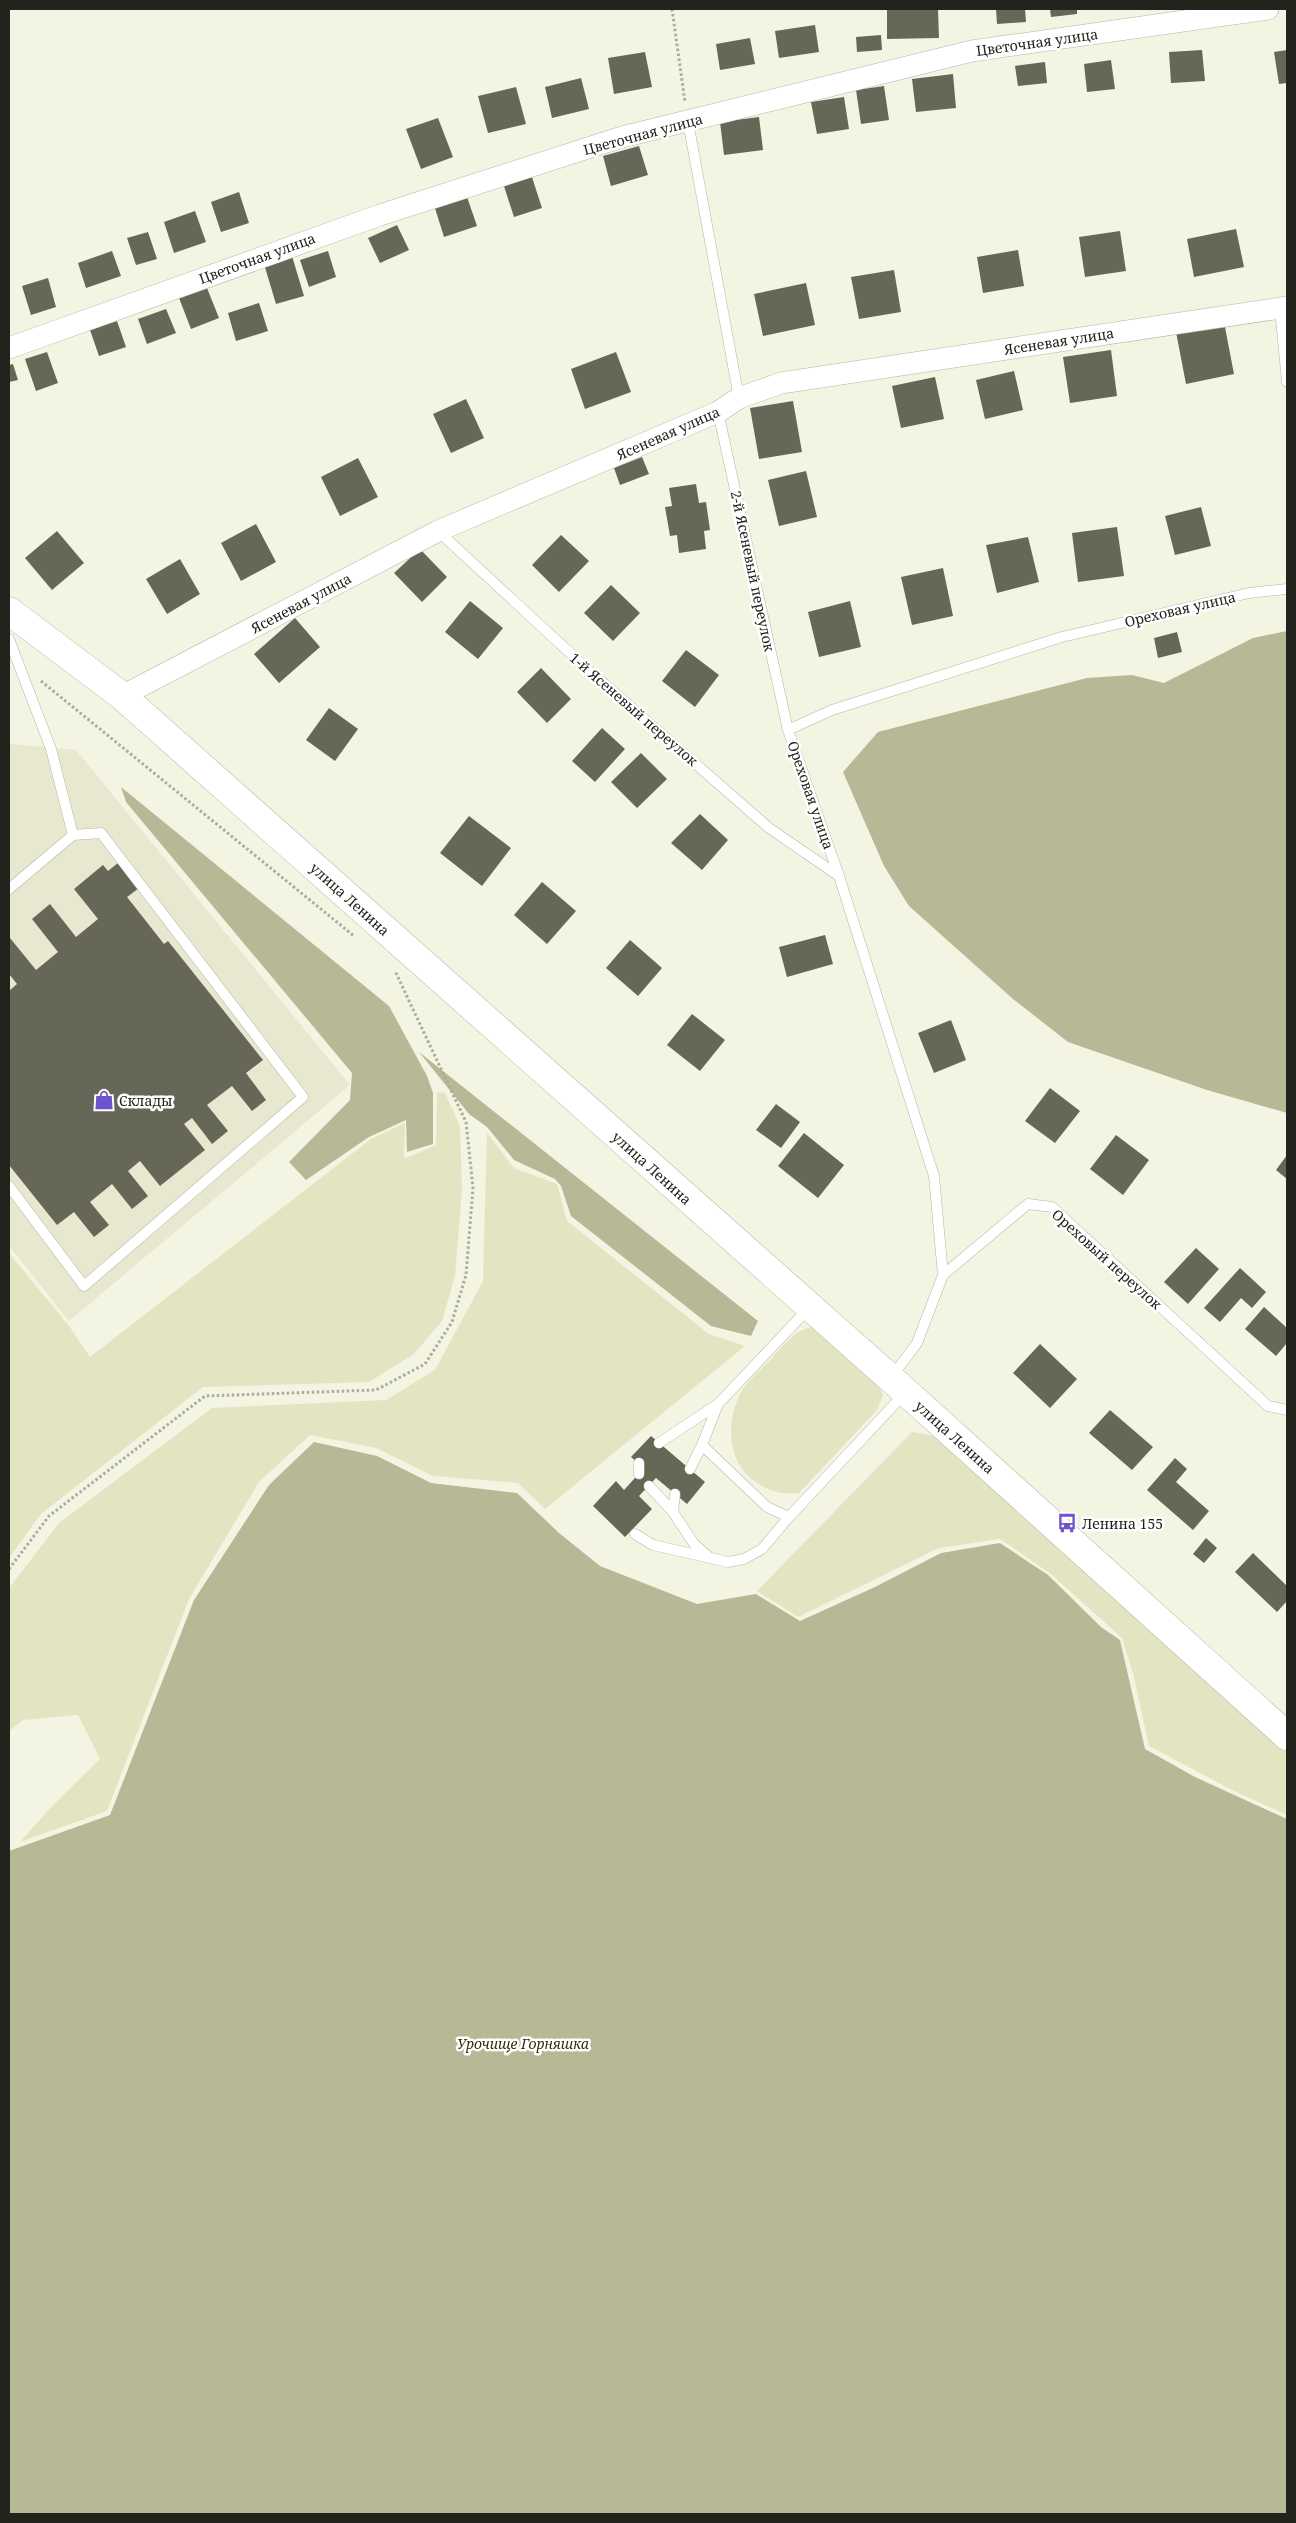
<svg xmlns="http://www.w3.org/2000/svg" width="1296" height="2523" font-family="'Noto Serif',serif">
<rect width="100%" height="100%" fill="#f4f4e3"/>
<path fill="#e7e8cf" d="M9,744L76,750L350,1085L69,1321L9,1246Z"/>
<path fill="#e3e4c2" d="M437,1092L445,1093L460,1126L462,1190L455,1276L442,1321L414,1354L369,1382L203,1387L41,1514L9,1558V1253L69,1326L90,1357L371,1139L405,1123L404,1159L436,1145Z
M487,1133L514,1168L557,1184L567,1221L709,1334L745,1346L545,1509L518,1483L433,1476L376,1448L310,1435L259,1482L189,1599L107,1811L20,1842L53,1805L100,1759L78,1715L23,1720L9,1731V1588L59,1523L212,1408L386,1400L435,1370L483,1281Z
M814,1326L877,1381L883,1395L877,1410L799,1493C779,1495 769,1491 753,1480C725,1459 726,1417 743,1389C750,1378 763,1368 772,1358C787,1342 792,1332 814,1326Z
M912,1432L934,1436L1287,1747V1815L1234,1791L1149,1746L1134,1677L1122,1638L1051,1574L1000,1539L939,1548L798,1617L757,1591Z"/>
<path fill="#b7b896" d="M1287,631V1113L1207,1090L1068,1042L1013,999L909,906L884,866L843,772L878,732L1087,678L1132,675L1164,683L1253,638Z
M121,787L389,1006L427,1076L433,1093V1144L407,1152L406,1120L369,1137L306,1180L289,1162L350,1100L352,1073L126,802Z
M419,1052L758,1321L751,1336L711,1326L571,1216L561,1186L555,1179L514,1160L487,1127L469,1114Z
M314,1442L377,1456L431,1483L517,1493L559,1533L600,1566L697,1604L756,1594L800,1621L875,1587L941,1553L1000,1543L1048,1575L1101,1627L1120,1640L1145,1749L1195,1777L1287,1819V2514H9V1851L110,1815L194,1600L269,1485Z"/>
<path fill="#676758" d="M887,9H938L939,38L887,39Z
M996,9H1025L1026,22L997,24Z
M1050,9H1077V14L1051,17Z
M815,25L819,52L779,58L775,31Z
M881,35L882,50L857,52L856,37Z
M750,38L755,64L720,70L716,44Z
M1202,50L1205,81L1171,83L1169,52Z
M1287,50V83L1279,84L1274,52Z
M645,52L652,87L614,94L608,58Z
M1111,60L1115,89L1087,92L1084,64Z
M1045,62L1047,83L1018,86L1015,66Z
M953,74L956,108L916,112L912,79Z
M581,78L589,109L552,118L545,87Z
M884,86L889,120L861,124L856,90Z
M516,87L526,124L488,133L478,96Z
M844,97L849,129L817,134L811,102Z
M759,117L763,150L724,155L720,122Z
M438,118L453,157L421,169L406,129Z
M639,146L648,175L611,186L603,156Z
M530,171L542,208L514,217L502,180Z
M239,192L249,223L221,232L211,202Z
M466,194L477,226L444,237L434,205Z
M195,211L206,242L174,253L164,222Z
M397,225L409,250L380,263L368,238Z
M1236,229L1244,267L1194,277L1187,239Z
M1120,231L1126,271L1085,277L1079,237Z
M148,232L157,259L136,265L127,238Z
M1018,250L1024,286L983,293L977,257Z
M112,251L121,276L86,288L78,263Z
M328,251L336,277L309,287L300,260Z
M292,256L304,296L276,304L264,264Z
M894,270L901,312L859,319L851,277Z
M48,278L56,307L31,315L22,286Z
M806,283L815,325L763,336L754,294Z
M207,288L219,318L191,329L179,298Z
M259,303L268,331L236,341L228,313Z
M166,309L176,333L147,344L138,319Z
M117,321L126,347L99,356L90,330Z
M1224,322L1234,374L1186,384L1176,332Z
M1111,350L1117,396L1070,403L1063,357Z
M47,352L58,383L36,391L25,359Z
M616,352L631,392L585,409L571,369Z
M13,364L18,380L9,382V365Z
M1014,371L1023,410L985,419L976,380Z
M935,377L944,419L901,428L892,386Z
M466,399L484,438L451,453L433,414Z
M793,401L802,452L759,459L750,408Z
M642,457L649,474L620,485L614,468Z
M358,458L378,497L340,516L321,477Z
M806,471L817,517L779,526L768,480Z
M696,484L699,503L706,502L710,530L704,531L706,549L679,553L677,535L670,536L665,507L672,506L669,488Z
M1201,507L1211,546L1175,555L1165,516Z
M256,524L276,562L241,581L221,543Z
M1117,527L1124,576L1078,582L1072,533Z
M57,531L84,563L52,590L25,558Z
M561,535L589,561L559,592L532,565Z
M1028,537L1039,582L997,593L986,545Z
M420,549L447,577L422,602L394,573Z
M180,559L200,594L167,614L146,579Z
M943,568L953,616L912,625L901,577Z
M611,585L640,613L613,641L584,613Z
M470,601L503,628L478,659L445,632Z
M850,601L861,647L819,657L808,612Z
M295,618L320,647L279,683L254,654Z
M1177,632L1182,652L1158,658L1154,638Z
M686,650L719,675L695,707L662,681Z
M541,668L571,699L547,723L517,692Z
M329,708L358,729L335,761L306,740Z
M602,728L625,749L595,782L572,761Z
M641,753L667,779L637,808L611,782Z
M700,814L728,840L702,870L671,843Z
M469,816L511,848L482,886L440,853Z
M118,863L139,888L127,897L164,944L168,941L263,1060L246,1073L266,1100L252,1111L232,1086L207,1105L228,1131L212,1144L192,1118L184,1124L205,1150L160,1186L140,1161L128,1171L148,1196L132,1209L112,1184L90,1202L109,1225L94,1237L74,1212L57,1225L9,1165V991L17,984L9,974V940L10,938L36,970L58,952L32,919L50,904L76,937L98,919L74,889L103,865L108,871Z
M542,882L576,911L547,944L514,915Z
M825,935L833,964L787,977L779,947Z
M630,940L662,968L638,996L606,968Z
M692,1014L725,1040L700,1071L667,1045Z
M951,1020L966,1060L934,1073L918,1033Z
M1050,1088L1080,1111L1055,1143L1025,1121Z
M776,1104L800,1122L781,1148L756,1130Z
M804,1133L844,1165L818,1198L778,1166Z
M1116,1135L1149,1160L1123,1195L1090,1169Z
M1287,1155V1179L1276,1170Z
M1196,1248L1219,1269L1188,1304L1164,1282Z
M1240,1268L1266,1292L1252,1308L1241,1298L1220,1322L1204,1308Z
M1264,1307L1287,1328V1343L1276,1356L1245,1329Z
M1040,1344L1077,1379L1050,1408L1013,1373Z
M1110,1410L1153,1447L1132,1470L1089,1433Z
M651,1436L705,1482L687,1504L656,1478L639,1496L652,1509L625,1537L593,1506L616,1481L624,1490L644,1468L631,1457Z
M1175,1458L1187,1469L1176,1482L1209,1511L1193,1530L1147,1490Z
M1206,1538L1217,1548L1204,1563L1193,1554Z
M1253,1553L1287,1586V1601L1277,1612L1235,1572Z"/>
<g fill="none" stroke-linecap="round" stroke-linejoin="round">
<defs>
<path id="lane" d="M688,122L739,398
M1280,308L1287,382
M718,412L788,730
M438,531L594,675L769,828L839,876
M9,639L51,749L73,835L9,889
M9,1186L84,1286L303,1097L101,833L73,835
M943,1275L934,1176L839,876L788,730L832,710L1062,637L1249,593L1287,589
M809,1308L718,1404L702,1445L767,1507L789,1517L906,1392
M891,1378L917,1343L943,1275L1028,1204L1052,1207L1268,1406L1287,1410
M659,1443L718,1404
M690,1469L702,1445
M639,1474V1463
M649,1486L673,1512L694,1544L710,1558
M673,1512L675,1494
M635,1534L653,1545L728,1562L744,1559L762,1549L789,1517"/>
<path id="street" d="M9,348L380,215L622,137L972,51L1268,9
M122,696L438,531L718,412L739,398L781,383L1287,307"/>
<path id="secondary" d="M9,611L122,696L906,1392L1287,1736"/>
</defs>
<use href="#lane" stroke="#b5b5a4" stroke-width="11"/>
<use href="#street" stroke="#b5b5a4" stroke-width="22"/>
<use href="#secondary" stroke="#b5b5a4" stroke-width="29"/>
<path stroke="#abab9e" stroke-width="3" stroke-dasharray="2.5 2.5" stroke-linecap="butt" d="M672,9L685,102
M41,681L354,936
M9,1569L49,1516L205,1396L376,1390L425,1364L452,1322L466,1275L473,1188L466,1122L395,971"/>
<use href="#lane" stroke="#fff" stroke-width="10"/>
<use href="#street" stroke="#fff" stroke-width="21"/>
<use href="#secondary" stroke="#fff" stroke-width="28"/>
</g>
<defs>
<symbol id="shop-bare" viewBox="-9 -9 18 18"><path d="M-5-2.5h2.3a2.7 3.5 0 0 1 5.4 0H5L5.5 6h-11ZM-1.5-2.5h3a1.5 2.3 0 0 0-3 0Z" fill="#6d53cc" stroke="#fff" stroke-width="2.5" paint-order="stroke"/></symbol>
<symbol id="bus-bare" viewBox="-9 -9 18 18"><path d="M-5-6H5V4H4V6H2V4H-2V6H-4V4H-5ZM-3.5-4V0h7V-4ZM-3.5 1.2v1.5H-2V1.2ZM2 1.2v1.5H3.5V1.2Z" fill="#6d53cc" stroke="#fff" stroke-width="2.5" paint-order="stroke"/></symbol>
</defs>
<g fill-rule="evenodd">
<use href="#shop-bare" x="90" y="1086" width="28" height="28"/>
<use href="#bus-bare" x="1053" y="1509" width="28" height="28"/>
</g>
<g text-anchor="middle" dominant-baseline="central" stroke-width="5" stroke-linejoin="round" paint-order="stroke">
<g font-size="14" fill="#23231d" stroke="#fff">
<text transform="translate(1037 42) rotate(-8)">Цветочная улица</text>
<text transform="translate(643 134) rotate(-15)">Цветочная улица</text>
<text transform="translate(257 258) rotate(-20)">Цветочная улица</text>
<text transform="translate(1059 341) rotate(-9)">Ясеневая улица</text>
<text transform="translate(668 433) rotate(-24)">Ясеневая улица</text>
<text transform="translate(753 571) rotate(78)">2-й Ясеневый переулок</text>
<text transform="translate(301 603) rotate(-28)">Ясеневая улица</text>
<text transform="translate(1180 609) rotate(-13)">Ореховая улица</text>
<text transform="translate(634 709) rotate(41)">1-й Ясеневый переулок</text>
<text transform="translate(811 795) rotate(71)">Ореховая улица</text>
<text transform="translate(350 899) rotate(42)">улица Ленина</text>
<text transform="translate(652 1168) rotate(42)">улица Ленина</text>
<text transform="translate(1107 1259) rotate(42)">Ореховый переулок</text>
<text transform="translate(955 1437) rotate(42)">улица Ленина</text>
</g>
<g font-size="14" fill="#23231d" stroke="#fff" text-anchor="start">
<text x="119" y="1100">Склады</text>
<text x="1082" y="1523">Ленина 155</text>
</g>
<g font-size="14" font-style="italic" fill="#323105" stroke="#fff">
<text x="523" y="2043">Урочище Горняшка</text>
</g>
</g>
<rect width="1296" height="2523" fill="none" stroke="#23231d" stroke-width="20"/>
</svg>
